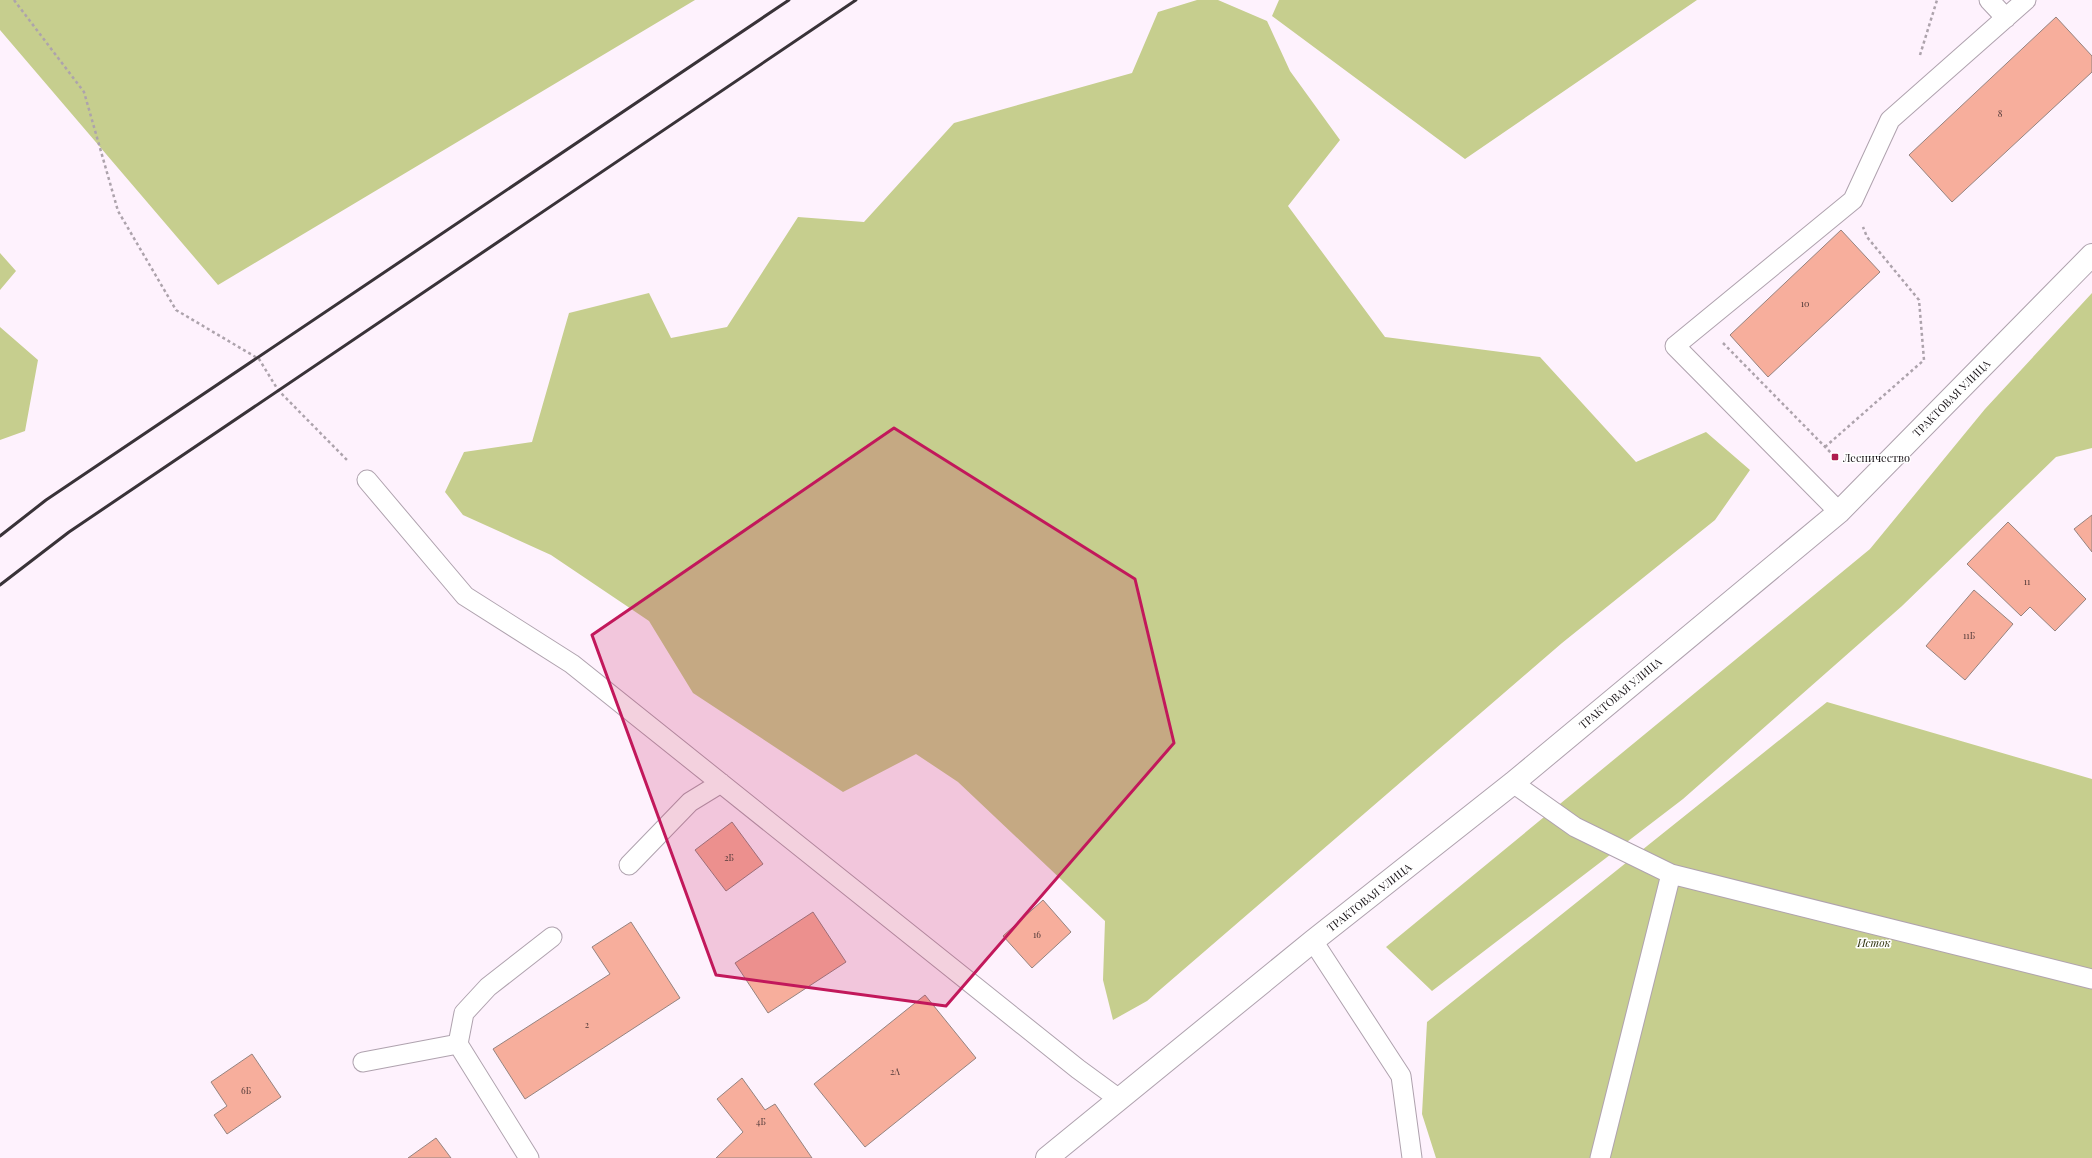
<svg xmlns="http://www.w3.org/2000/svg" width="2092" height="1158" font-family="'Playfair Display',serif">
<rect width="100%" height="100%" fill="#fef2fd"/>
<path fill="#c6ce8e" d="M0,0H695L218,285L0,30Z
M1197,0H1218L1267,21L1290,71L1340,140L1288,206L1385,337L1540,357L1636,462L1706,432L1750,470L1715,520L1562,643L1147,1001L1113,1020L1103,980L1105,921L958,782L916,754L843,792L693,693L649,621L551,555L463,515L445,492L464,452L532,442L569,313L649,293L671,338L727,327L798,217L864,222L954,123L1132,73L1158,12Z
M1279,0H1697L1465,159L1272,16Z
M0,253L16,271L0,290Z
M2092,293V448L2056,457L1902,606L1683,799L1432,991L1386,947L1870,549L1985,409Z
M0,327L38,360L25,431L0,440Z
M1827,702L2092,779V1158H1436L1422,1114L1427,1022Z"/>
<path fill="#f7ae9c" stroke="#95837f" d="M2056,17L2092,56V72L1952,202L1909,155Z
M1841,230L1880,272L1768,377L1730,335Z
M2092,515V552L2074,529Z
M2008,522L2086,599L2055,631L2030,607L2021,616L1967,564Z
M1974,590L2013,624L1965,680L1926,646Z
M732,822L763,864L726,891L695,850Z
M1043,900L1071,932L1032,968L1003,936Z
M813,912L846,962L768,1013L735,963Z
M631,922L680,998L525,1099L493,1049L610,974L592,947Z
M925,995L976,1058L865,1147L814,1084Z
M252,1054L281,1097L227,1134L214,1115L227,1106L211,1082Z
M742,1078L765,1110L775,1104L812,1158H716L743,1132L717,1099Z
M436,1138L451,1158H408Z"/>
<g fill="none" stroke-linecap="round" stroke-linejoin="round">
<defs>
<path id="lane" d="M1989,0L2006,18
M367,480L465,596L572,664L1078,1069L1119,1099
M1839,512L1675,346L1853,200L1890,120L2026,0
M1513,783L1575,827L1671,874L1600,1158
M629,865L690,802L721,783
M1671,874L2092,979
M1313,941L1401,1076L1412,1158
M363,1062L458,1044
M529,1158L458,1044L464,1013L488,987L552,937"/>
<path id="secondary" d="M1047,1158L1313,941L1513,783L1839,512L2092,255"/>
</defs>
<use href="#lane" stroke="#afa2ae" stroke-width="21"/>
<use href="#secondary" stroke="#afa2ae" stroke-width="24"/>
<path stroke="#ada3ac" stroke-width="2.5" stroke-dasharray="3 3" stroke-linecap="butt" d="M14,0L84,92L118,211L176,310L259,359L278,390L348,461
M1920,55L1937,0
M1723,343L1835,457
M1825,447L1924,360L1919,300L1867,237L1863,227"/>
<use href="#lane" stroke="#fff" stroke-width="19"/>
<use href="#secondary" stroke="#fff" stroke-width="22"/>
<path stroke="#393338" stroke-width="3" d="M0,536L46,500L789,0
M0,585L69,532L856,0"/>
</g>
<path fill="#c2185b" fill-opacity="0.2" stroke="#c2185b" stroke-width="3" stroke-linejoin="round" d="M894,428L1135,579L1174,743L946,1006L716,975L592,635Z"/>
<rect fill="#ae1d4f" stroke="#fff" stroke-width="1.5" x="1831" y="453" width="8" height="8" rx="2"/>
<g text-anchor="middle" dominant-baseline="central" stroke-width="3" stroke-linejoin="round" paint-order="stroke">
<g font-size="9" fill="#4f3938">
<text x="2000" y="113">8</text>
<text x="1805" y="303">10</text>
<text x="2027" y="581">11</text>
<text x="1969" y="635">11Б</text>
<text x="729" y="857">2Б</text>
<text x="1037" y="934">16</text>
<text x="587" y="1024">2</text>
<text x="895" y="1071">2А</text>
<text x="246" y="1090">6Б</text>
<text x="761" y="1121">4Б</text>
</g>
<g font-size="11" fill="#171216" stroke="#fff">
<text transform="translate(1951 398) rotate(-45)">ТРАКТОВАЯ УЛИЦА</text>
<text transform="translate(1620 693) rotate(-40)">ТРАКТОВАЯ УЛИЦА</text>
<text transform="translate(1369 897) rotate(-38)">ТРАКТОВАЯ УЛИЦА</text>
</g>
<g font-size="11" fill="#171216" stroke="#fff" text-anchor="start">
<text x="1843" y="457">Лесничество</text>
</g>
<g font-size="11" font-style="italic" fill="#2f330c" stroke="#fff">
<text x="1874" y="942">Исток</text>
</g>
</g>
</svg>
